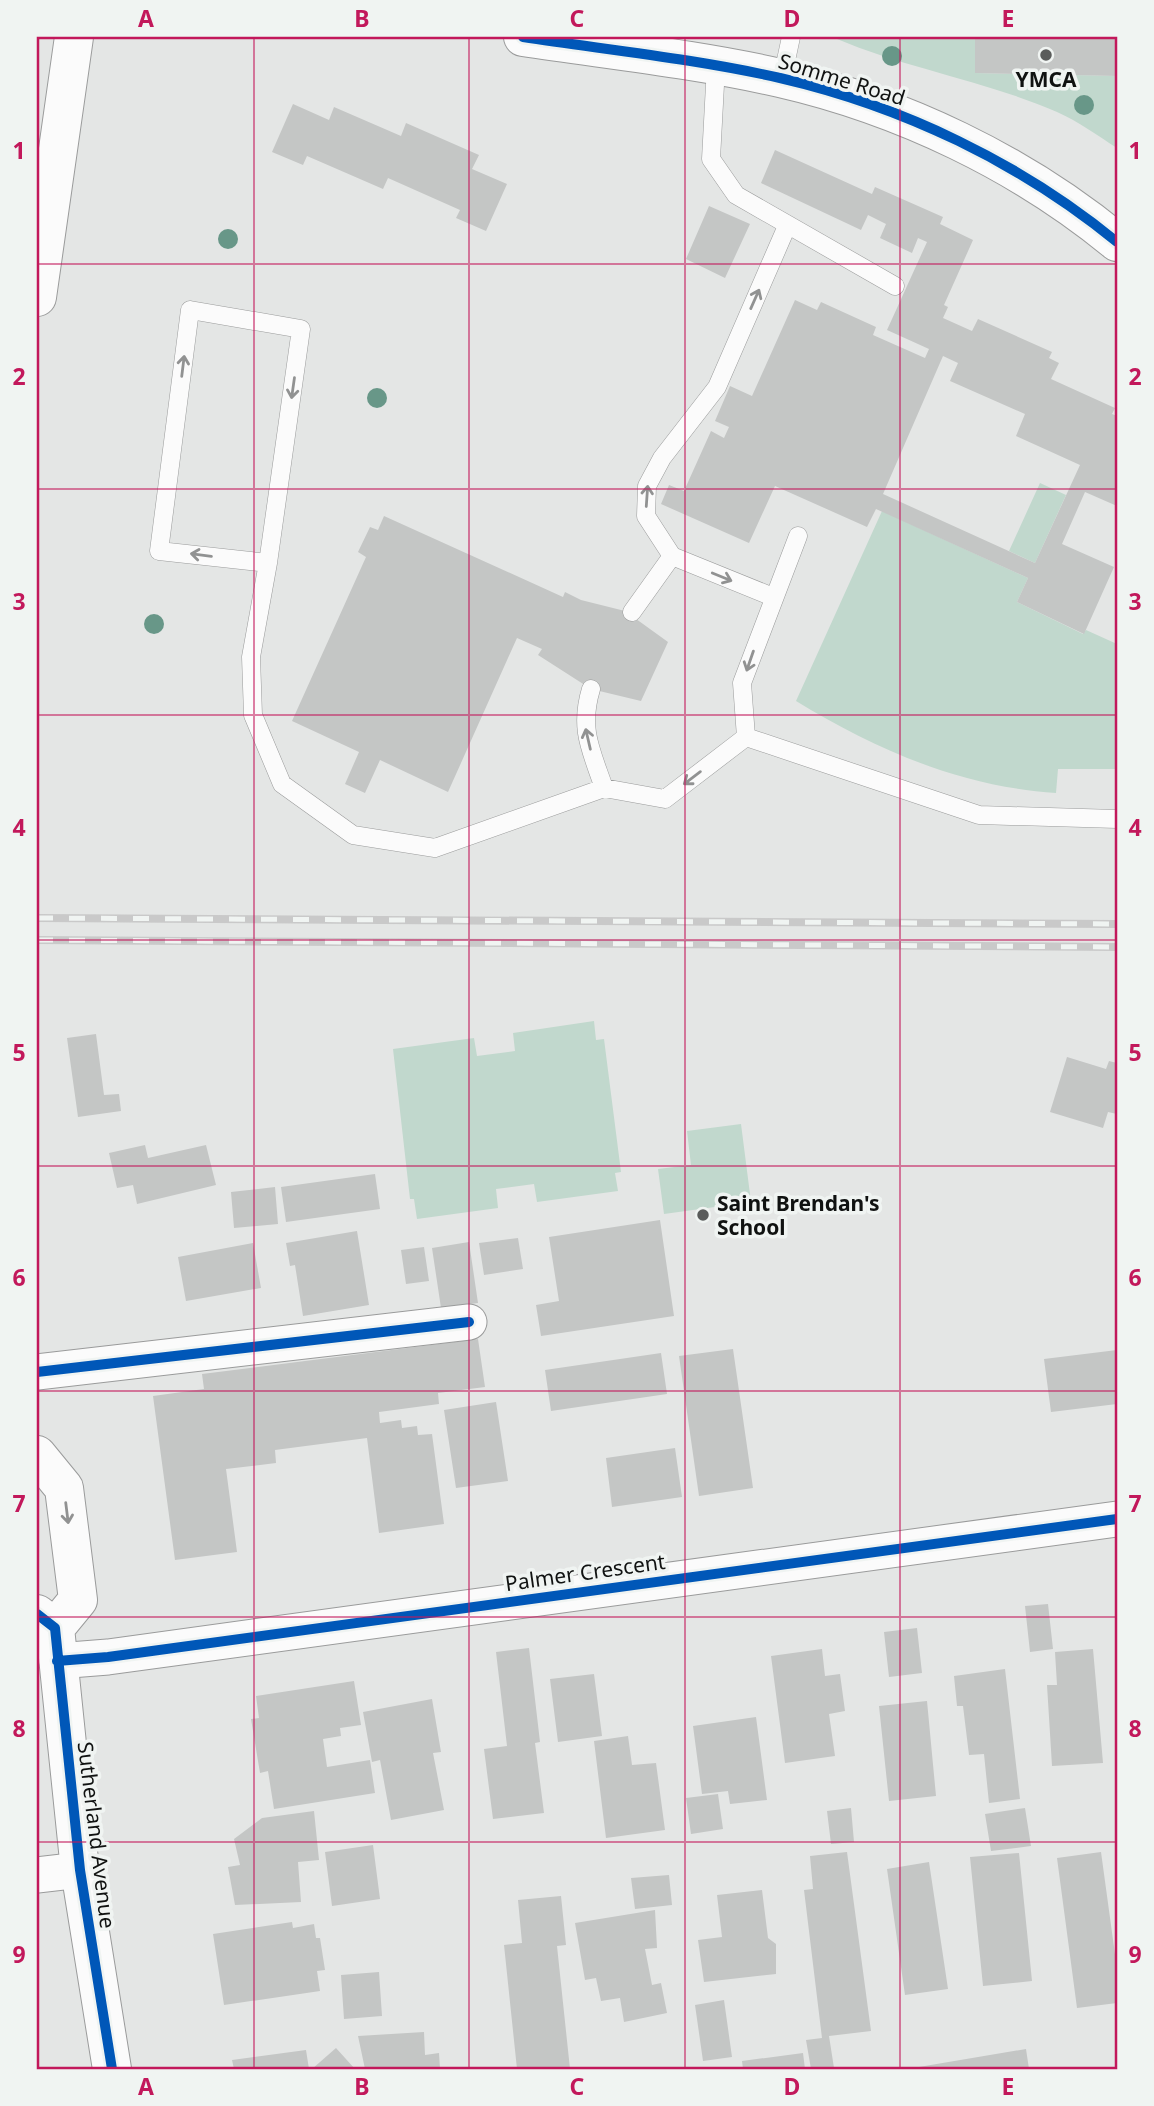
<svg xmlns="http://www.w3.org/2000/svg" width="1154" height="2106" font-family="'Noto Sans',sans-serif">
<rect width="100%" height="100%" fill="#e4e6e5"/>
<path fill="#c1d8cd" d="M838,37H975V73L1117,76V148C1098,136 1078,121 1057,112C986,81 908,69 837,39Z
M1040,483L1066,495L1035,563L1009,551Z
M882,511L1028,578L1017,602L1083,634L1086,630L1117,644V769H1058L1056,793C962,787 876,750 796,701Z
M594,1021L596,1040L604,1039L621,1172L615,1173L618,1191L537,1202L534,1184L496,1189L498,1208L417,1219L414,1199H410L393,1049L474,1038L477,1056L515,1051L513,1033Z
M741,1124L751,1202L664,1214L658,1169L691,1165L687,1131Z"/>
<path fill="#c4c6c5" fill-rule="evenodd" d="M975,37H1117V76L975,73Z
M293,104L329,120L334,107L401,136L406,123L479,155L472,169L507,184L486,231L456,218L460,210L388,178L383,189L307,156L303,165L272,152Z
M775,150L872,194L875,187L943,217L940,224L973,240L944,305L948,307L943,318L972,331L978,319L1052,352L1049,358L1059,363L1051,379L1115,408L1112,414L1117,416V506L1085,492L1062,544L1114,567L1084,634L1017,602L1028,578L876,509L867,527L775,486L749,543L661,504L669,485L684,491L711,431L724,438L729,427L715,421L730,386L752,396L795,300L817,310L821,302L876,327L873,335L925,358L929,349L887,330L927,242L918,238L912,253L880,238L886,224L868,215L861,230L761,183ZM943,356L958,363L950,381L1025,414L1016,436L1080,465L1035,563L883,494Z
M709,206L750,224L725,278L686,259Z
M384,516L563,597L565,592L581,600L625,611L668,642L641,701L591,689L538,655L542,649L517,638L448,792L380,760L365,793L345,784L359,752L292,721L366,557L358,552L370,527L378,530Z
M96,1034L104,1095L119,1094L121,1111L78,1117L67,1038Z
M1067,1057L1106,1069L1109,1061L1117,1063V1114L1108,1112L1103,1128L1050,1112Z
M145,1145L148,1158L206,1145L216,1185L137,1204L133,1185L117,1188L109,1153Z
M375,1174L380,1209L286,1222L281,1187Z
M275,1187L278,1224L234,1228L231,1192Z
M660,1220L674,1316L541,1336L536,1305L559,1301L549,1237Z
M357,1231L369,1305L303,1316L295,1265L290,1266L286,1243Z
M518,1238L523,1269L484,1275L479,1243Z
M469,1242L478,1303L441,1308L432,1248Z
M253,1243L261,1288L186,1301L178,1257Z
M424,1247L429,1281L406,1284L401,1250Z
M478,1339L485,1387L438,1393L439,1404L379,1412L380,1423L401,1420L402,1428L417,1426L418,1435L432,1434L444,1524L379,1533L367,1438L275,1450L276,1463L226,1469L237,1552L175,1560L153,1396L204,1389L202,1374Z
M733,1349L753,1488L699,1496L679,1356Z
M1117,1350V1404L1051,1412L1044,1359Z
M661,1353L667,1394L551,1411L545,1370Z
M496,1402L508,1481L456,1488L444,1410Z
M675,1448L682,1497L612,1507L606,1458Z
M1048,1604L1053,1649L1030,1652L1025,1606Z
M917,1628L922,1673L889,1677L884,1632Z
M529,1648L540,1742L535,1743L544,1813L493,1819L484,1749L507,1746L496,1652Z
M822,1649L825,1676L840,1674L845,1711L829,1714L835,1756L785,1763L771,1656Z
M1093,1649L1103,1763L1052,1766L1047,1685H1057L1055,1652Z
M1005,1669L1020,1799L989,1803L984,1754L969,1755L963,1706H957L954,1676Z
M594,1674L602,1736L558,1742L550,1679Z
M354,1681L361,1725L340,1728L341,1736L323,1739L327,1767L370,1760L375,1793L274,1809L268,1771L260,1773L251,1719L259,1718L256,1696Z
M432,1699L441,1752L433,1753L444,1810L391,1820L380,1760L372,1762L363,1712Z
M927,1701L936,1796L889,1801L879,1706Z
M756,1717L767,1800L730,1804L728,1791L702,1794L693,1726Z
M628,1736L632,1765L656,1763L665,1830L606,1838L594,1741Z
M718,1794L723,1829L691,1834L686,1798Z
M851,1808L854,1842L831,1844L827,1811Z
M1025,1808L1031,1846L991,1851L985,1814Z
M314,1811L319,1860L298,1862L301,1902L235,1905L228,1867L240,1865L234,1839L262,1818Z
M373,1845L380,1899L332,1906L325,1852Z
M847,1852L871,2031L829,2036L834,2068L811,2069L806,2040L822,2038L804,1890L813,1889L810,1856Z
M1101,1852L1117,1969V2003L1077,2008L1057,1858Z
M1019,1853L1032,1981L983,1986L970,1857Z
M929,1862L948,1989L905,1995L887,1869Z
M669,1875L672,1905L635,1909L631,1878Z
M762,1890L768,1938L776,1944V1974L704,1982L698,1940L722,1937L717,1895Z
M561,1896L566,1945L557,1946L570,2069H517L504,1945L522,1943L518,1900Z
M655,1910L657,1948L645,1949L652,1985L661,1983L667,2013L624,2022L620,1998L601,2001L596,1978L585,1980L575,1923Z
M292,1922L293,1928L314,1924L316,1938H320L325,1970L317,1971L320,1991L224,2005L213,1934Z
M379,1972L382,2016L344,2019L341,1975Z
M724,2000L732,2057L703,2061L695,2005Z
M424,2032L425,2055L439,2053L440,2069H365L358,2036Z
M336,2048L355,2069H312Z
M1026,2049L1029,2069H914L913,2068Z
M306,2050L309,2069H234L232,2060Z
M803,2053L805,2069H743L742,2061Z"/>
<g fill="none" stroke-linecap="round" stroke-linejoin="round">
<defs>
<path id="service" d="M716,66L711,159L736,195L895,286
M782,79L791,37
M268,563L159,551L190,310L301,329L268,563L251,657L253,715L282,784L353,835L435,848L604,788L665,799L746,737
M773,597L672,556L646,516L647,486L662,458L717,387L787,226
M632,612L672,556
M591,689C579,729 591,750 604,788
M746,737L979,815L1117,819
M746,737L742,683L798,536"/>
<path id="minor" d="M37,1372L469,1322
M57,1661L108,1657L1117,1519
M37,1875L80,1870"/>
<path id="tertiary" d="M523,37C609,50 696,59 780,78C902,106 1021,163 1117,242
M37,297L74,37
M37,1455L64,1488L78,1600L55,1628
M37,1614L55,1628L80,1870L112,2069"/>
</defs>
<use href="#service" stroke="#9a9b9b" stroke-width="19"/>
<use href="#minor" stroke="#9a9b9b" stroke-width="37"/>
<use href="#tertiary" stroke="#9a9b9b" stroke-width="40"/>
<use href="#service" stroke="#fbfbfb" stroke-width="18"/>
<use href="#minor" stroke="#fbfbfb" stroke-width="35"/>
<use href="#tertiary" stroke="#fbfbfb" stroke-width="38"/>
<defs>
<path id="rail" d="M37,918L1117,924
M37,940L1117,947"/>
</defs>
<use href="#rail" stroke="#c9c9c9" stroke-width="8"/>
<use href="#rail" stroke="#f0f4f2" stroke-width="5" stroke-dasharray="16" stroke-linecap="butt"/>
<defs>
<path id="cycleway" d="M523,37C609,50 696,59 780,78C902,106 1021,163 1117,242
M37,1372L469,1322
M37,1614L55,1628L80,1870L112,2069
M57,1661L108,1657L1117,1519"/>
</defs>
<use href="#cycleway" stroke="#f0f4f2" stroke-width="15"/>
<use href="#cycleway" stroke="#0057b8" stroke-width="10"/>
</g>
<g fill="#689788">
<circle cx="892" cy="56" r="10"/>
<circle cx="1084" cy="105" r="10"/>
<circle cx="228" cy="239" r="10"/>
<circle cx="377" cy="398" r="10"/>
<circle cx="154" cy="624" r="10"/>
</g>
<defs><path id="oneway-shaft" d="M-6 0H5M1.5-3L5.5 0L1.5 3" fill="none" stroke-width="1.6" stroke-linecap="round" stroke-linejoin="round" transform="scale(1.75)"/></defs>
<g stroke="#919292">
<use href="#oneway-shaft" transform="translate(755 299) rotate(-66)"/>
<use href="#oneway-shaft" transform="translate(183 366) rotate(-83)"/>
<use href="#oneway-shaft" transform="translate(293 388) rotate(98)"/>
<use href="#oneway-shaft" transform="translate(647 496) rotate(-86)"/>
<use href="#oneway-shaft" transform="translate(201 555) rotate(-173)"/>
<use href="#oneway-shaft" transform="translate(722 577) rotate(22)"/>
<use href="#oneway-shaft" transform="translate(750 661) rotate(109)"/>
<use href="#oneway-shaft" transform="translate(588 739) rotate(-103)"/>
<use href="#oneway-shaft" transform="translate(692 778) rotate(143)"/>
<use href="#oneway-shaft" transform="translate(67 1513) rotate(83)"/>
</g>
<path fill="none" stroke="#c2185b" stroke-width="2" stroke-opacity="0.55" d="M254,37V2069M469,37V2069M685,37V2069M900,37V2069M37,264H1117M37,489H1117M37,715H1117M37,940H1117M37,1166H1117M37,1391H1117M37,1617H1117M37,1842H1117"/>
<g fill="#5a5c5b" stroke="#f0f4f2" stroke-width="2.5">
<circle cx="1046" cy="55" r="7"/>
<circle cx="703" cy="1215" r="7"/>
</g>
<g text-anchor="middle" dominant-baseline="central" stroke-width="7" stroke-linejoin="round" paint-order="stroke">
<g font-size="21" fill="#101211" stroke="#f0f4f2">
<text transform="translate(842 79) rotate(17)">Somme Road</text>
<text transform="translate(585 1572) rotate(-8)">Palmer Crescent</text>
<text transform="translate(97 1835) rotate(83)">Sutherland Avenue</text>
</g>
<g font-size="21" font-weight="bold" fill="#101211" stroke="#f0f4f2">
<text x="1046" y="79">YMCA</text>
<text x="717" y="1203" text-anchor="start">Saint Brendan's<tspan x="717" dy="24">School</tspan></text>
</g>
</g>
<rect width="1154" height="2106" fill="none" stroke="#f0f4f2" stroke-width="77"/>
<rect x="38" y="38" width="1078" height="2030" fill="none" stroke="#c2185b" stroke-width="2.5"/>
<g font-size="23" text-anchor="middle" font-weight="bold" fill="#c2185b">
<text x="146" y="27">A</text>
<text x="362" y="27">B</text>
<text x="577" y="27">C</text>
<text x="792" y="27">D</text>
<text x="1008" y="27">E</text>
<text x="19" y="159">1</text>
<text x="1135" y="159">1</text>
<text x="19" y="385">2</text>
<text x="1135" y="385">2</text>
<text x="19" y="610">3</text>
<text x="1135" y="610">3</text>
<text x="19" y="836">4</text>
<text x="1135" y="836">4</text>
<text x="19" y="1061">5</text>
<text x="1135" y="1061">5</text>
<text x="19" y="1286">6</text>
<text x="1135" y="1286">6</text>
<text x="19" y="1512">7</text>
<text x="1135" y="1512">7</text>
<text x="19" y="1737">8</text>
<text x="1135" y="1737">8</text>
<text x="19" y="1963">9</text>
<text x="1135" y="1963">9</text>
<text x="146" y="2095">A</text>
<text x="362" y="2095">B</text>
<text x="577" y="2095">C</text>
<text x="792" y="2095">D</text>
<text x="1008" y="2095">E</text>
</g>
</svg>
